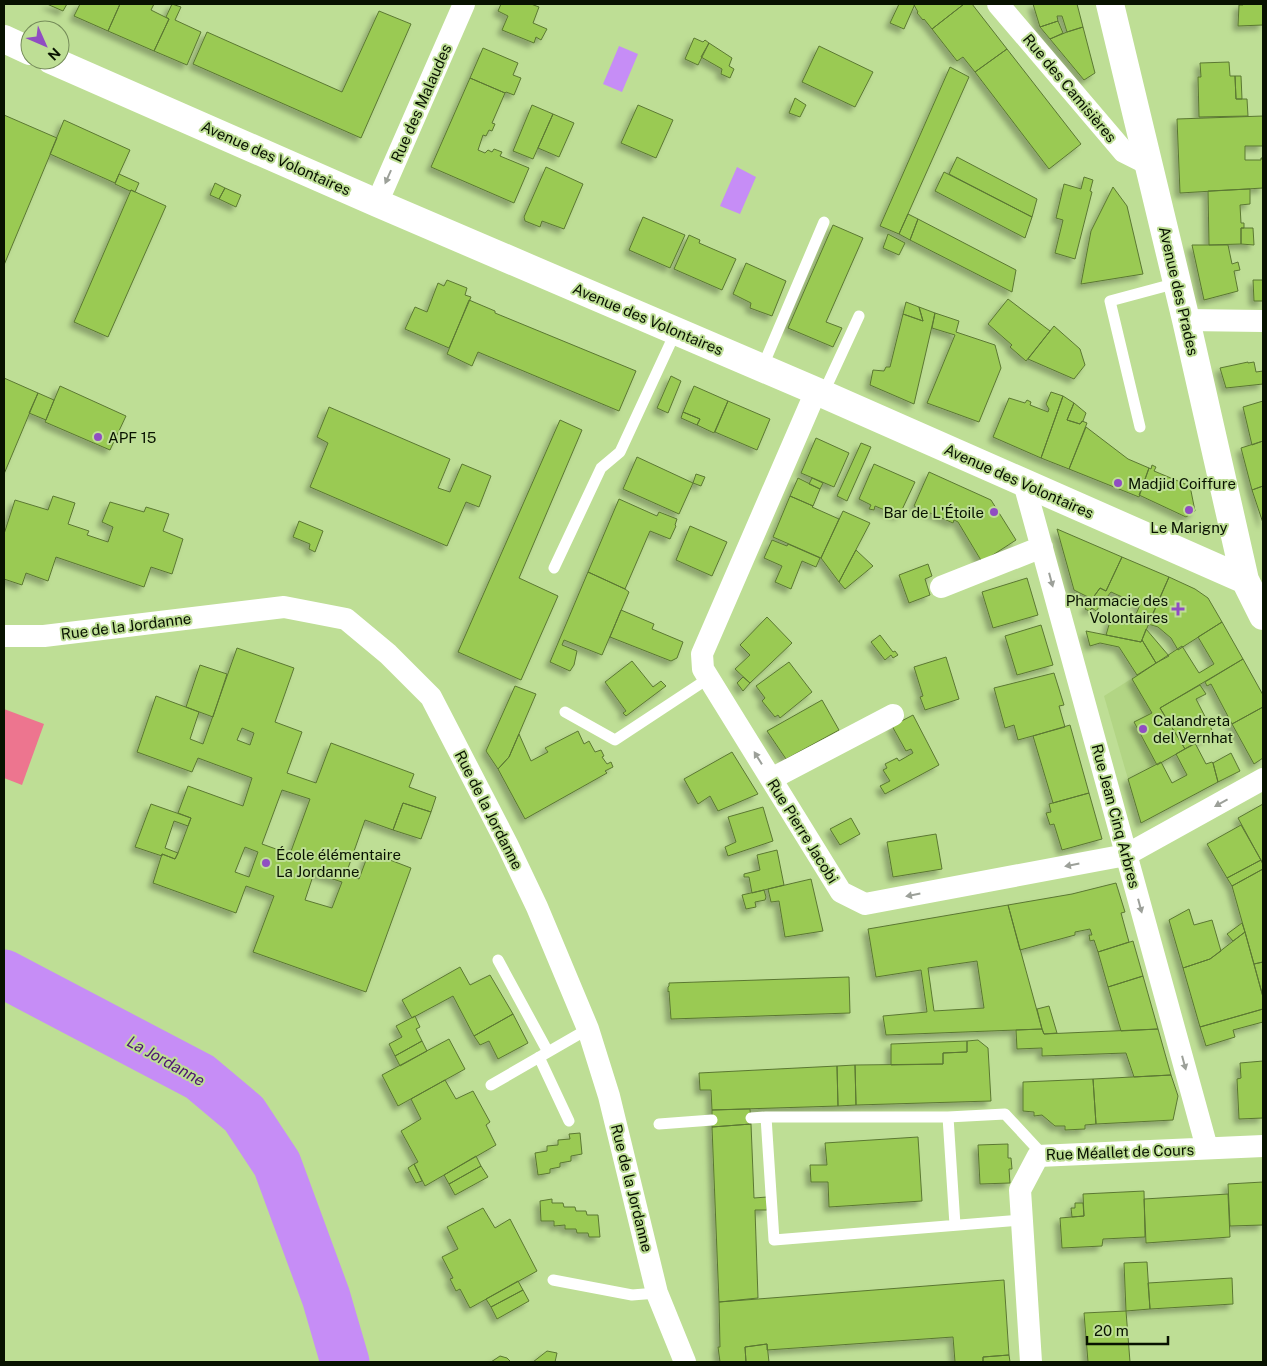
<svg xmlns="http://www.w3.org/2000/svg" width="1267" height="1366" font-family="'Public Sans',sans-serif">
<defs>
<filter id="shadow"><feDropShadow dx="-4.5" dy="4.5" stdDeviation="2.5" flood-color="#0004"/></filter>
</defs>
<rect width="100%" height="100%" fill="#bede95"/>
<path fill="#b2d584" d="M1158,662L1180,697L1161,708L1156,764L1128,779L1104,696Z"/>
<path fill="#ed758f" d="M4,709L44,724L22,785L4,778Z"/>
<path fill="#c68df6" d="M619,46L638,54L622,92L603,84Z
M737,167L756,177L740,214L720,206Z"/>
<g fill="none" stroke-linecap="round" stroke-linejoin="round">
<path stroke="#c68df6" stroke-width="49" d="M4,974L200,1077L244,1114L277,1164L326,1297L345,1362"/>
</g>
<path fill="#9aca53" stroke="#5b7832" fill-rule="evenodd" filter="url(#shadow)" d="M47,4H67L63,11Z
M80,4H120L108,31L74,16Z
M120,4H154L151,10L169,19L154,51L108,31Z
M172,4L181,7L175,20L201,32L187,65L154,51L169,19L166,17Z
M501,4H531L539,7L533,23L547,29L541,40L536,37L534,43L502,30L508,16L498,11Z
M899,4H915L904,29L890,23Z
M915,4H964L932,29L924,19L923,20L917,13L918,12L914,5Z
M964,4H972L1007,49L975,72L963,57L957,61L932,29Z
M1033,4H1077L1083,27L1067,32L1062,16H1057L1058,21L1040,27Z
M1243,4H1263V25L1238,26L1239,5H1243Z
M379,11L411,24L361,138L193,64L207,32L342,92Z
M1058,21L1063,33L1050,39L1040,27Z
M1083,27L1095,73L1084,80L1050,39L1067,32Z
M694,38L703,42L705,40L709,43L698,65L685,59Z
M709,43L732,58L729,66L734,69L730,78L721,74L722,69L701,57Z
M819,46L873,72L855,107L802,82Z
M483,48L518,63L513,75L521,78L514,95L506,92L505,93L470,78Z
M1007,49L1081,144L1049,169L975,72Z
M1229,62L1230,76H1235L1236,99H1247L1248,116L1199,117L1198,77H1201L1200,63Z
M950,67L969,77L899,234L880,226Z
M1235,76H1241L1242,99H1236Z
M470,78L505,93L492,123L495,124L492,131L489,130L486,136L483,135L478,150L485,153L488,150L492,152L494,149L502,152L500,156L529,168L514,203L431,167Z
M795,98L806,105L800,117L789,113Z
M532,105L553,114L533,159L513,151Z
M638,105L673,120L656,158L621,143Z
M553,114L574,123L559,157L538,148Z
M4,115L57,138L4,265Z
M1263,116V146H1245V160H1261V158H1263V188L1180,193L1177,119Z
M64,120L130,150L115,183L50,154Z
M957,157L1037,199L1032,217L949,174Z
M546,167L583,184L564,229L542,221L540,227L525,221L524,217Z
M944,172L1032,217L1025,238L935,191Z
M119,174L139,183L135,192L131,190L130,191L115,184Z
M1084,177L1093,180L1090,191L1092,192L1075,259L1055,253L1063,220L1056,218L1064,184L1081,189Z
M215,183L225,188L219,199L210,195Z
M1113,187L1127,206L1143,274L1081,284L1091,231Z
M225,188L241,195L236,207L219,199Z
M1250,189V204L1240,205L1241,223H1244V228H1241V244L1209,245L1208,191Z
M131,190L166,206L108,337L74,322Z
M908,214L918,219L910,240L899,234Z
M643,217L685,235L670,268L629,250Z
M918,219L1016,270L1012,292L910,240Z
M833,225L863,238L826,322L842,328L833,347L788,328Z
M1241,228H1253L1254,245L1241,244Z
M888,234L905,243L899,255L883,248Z
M689,235L700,240L699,243L736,259L722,290L674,269Z
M1192,245H1228L1232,264L1238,262L1240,270L1234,271L1238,291L1204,300Z
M746,263L786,281L772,316L750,308L751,303L733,294Z
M447,280L467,288L465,295L471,297L449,348L405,329L415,307L427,312L438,283L444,286Z
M1253,280H1263V301H1254Z
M1008,299L1050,331L1026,361L1010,347L1012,345L988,324Z
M469,300L495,311V313L636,371L619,411L478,352L472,366L447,354Z
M906,302L919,307L923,321L903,314Z
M919,307L935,313L914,404L870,385L873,370L884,371L886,367H890L903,314L923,321Z
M935,313L959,321L956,332L995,345L1001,368L979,422L927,403L955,335L932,328Z
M1054,326L1080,349L1085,365L1074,379L1028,359Z
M1248,362V363L1254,362L1256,372L1263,371V384L1226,388L1220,368Z
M671,376L681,381L668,413L657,408Z
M4,378L38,393L4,474Z
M60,386L126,416L110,450L45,422Z
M694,386L728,401L714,433L697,425L700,419L683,412Z
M1051,392L1063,396L1041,458L993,437L1009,398L1025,403L1027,400L1031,402L1030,405L1048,412L1049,409L1046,404Z
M38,393L54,400L46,420L29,413Z
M1063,396L1074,403L1067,420L1080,424L1082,421L1087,423L1069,469L1041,458Z
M728,401L770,419L757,450L715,432Z
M1263,401V441L1252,445L1243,407Z
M1074,403L1086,413L1083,421L1080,424L1067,420Z
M329,407L450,459L438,488L450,492L462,464L491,476L479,507L466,502L447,546L310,487L328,443L317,437Z
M683,412L700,419L697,425L681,418Z
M560,420L582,430L519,578L558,596L521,680L458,652Z
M1086,427L1128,459L1149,468L1139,497L1069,469Z
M816,438L849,453L834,487L801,473Z
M1263,441V486L1252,490L1241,448Z
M861,443L871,447L847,501L837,496Z
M637,457L693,483L679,514L623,489Z
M874,464L915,482L899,516L875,506L874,510L869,509L871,505L859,499Z
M1152,465L1156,467L1154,471L1190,486L1195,511L1186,517L1139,495L1149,468L1151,469Z
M929,472L991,500L1016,540L982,562L958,522L954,520L953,523L914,506Z
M696,474L705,477L701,486L693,483Z
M798,478L820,489L813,506L790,496Z
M812,478L823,483L820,489L809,484Z
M1263,486V523L1252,490Z
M53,496L75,503L68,524L89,531L87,535L108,542L113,527L102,522L110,502L144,512L146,507L169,514L163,531L183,539L172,574L151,567L144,587L56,557L48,581L26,573L22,585L4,579V534L15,500L48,510Z
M790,496L813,506L812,507L839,519L821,558L773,537Z
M619,499L657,516L659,512L677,519L675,525L676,526L670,539L650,531L625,589L588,572Z
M843,511L870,523L839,582L821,558Z
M299,521L323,531L315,552L309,549L310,544L293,537Z
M690,526L727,542L712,576L676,560Z
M1057,529L1122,557L1106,591L1100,588L1092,599L1074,590Z
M772,540L787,546L788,544L820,558L816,567L802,561L791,589L775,582L782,566L764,558Z
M856,550L873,566L845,589L839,582Z
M1122,557L1169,577L1141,642L1106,635L1111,618L1133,621L1140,605L1111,592L1096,611L1092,608L1089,611L1085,609L1100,588L1106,591Z
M928,564L932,576L925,579L930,595L909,603L899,575Z
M588,572L625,589L629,592L602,655L564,640L562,645L577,651L574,665L570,671L550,662Z
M1169,577L1195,589L1208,598L1222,622L1178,650L1171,638L1158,627L1148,624Z
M1027,578L1038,615L993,628L982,592Z
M621,610L654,624L652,629L683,642L677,658L671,661L610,637Z
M767,617L792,643L750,683L735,669L750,655L740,645Z
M1222,622L1243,659L1160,708L1185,749L1157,765L1134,722L1152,713L1132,679L1182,646L1199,673L1214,664L1198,637Z
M1041,625L1053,665L1017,675L1005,636Z
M1146,629L1169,656L1156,663L1142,640Z
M1086,631L1141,642L1142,640L1156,663L1137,675L1119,647L1100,643L1090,646Z
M880,635L893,652L895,651L898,655L893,658L891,655L885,660L871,642Z
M237,648L294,668L275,722L302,732L287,773L316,783L331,743L414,774L409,787L436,797L431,812L403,803L393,830L365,820L346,874L359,879L369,852L411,868L366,992L253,952L274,896L246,886L236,913L153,883L162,854L175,859L178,853L191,818L178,813L188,786L243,806L252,778L198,758L192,772L137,752L156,696L199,712L190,739L203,744ZM242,728L254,733L250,745L237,740ZM282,790L310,799L290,854L262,844ZM245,847L258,852L249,877L235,872ZM314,873L342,882L332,908L305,900Z
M946,657L959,699L925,710L920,697L923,696L914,667Z
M1243,659L1263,695V707L1232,724L1211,684L1207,686L1205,682Z
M632,661L653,687L661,681L666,686L626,716L623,713L626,711L605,682Z
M789,662L812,692L780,718L778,715L775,717L762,701L765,698L756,686Z
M200,665L227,674L213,717L186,707Z
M1054,673L1064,705L1059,706L1065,727L1018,740L1014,725L1005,728L994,688Z
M743,677L750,683L743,691L737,683Z
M1200,685L1206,694L1196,699L1214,734L1185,749L1160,708Z
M515,686L536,694L509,757L498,769L486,751Z
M822,700L839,730L786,759L767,731Z
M1263,707V758L1254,764L1232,724Z
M913,715L939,765L885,794L880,786L890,781L883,770L887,768L885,764L897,758L899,761L913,753L911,749L906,751L892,726Z
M1070,725L1089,793L1053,803L1033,736Z
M578,731L584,744L589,741L595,752L601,750L604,756L602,757L607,764L611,762L613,767L605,771L607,773L525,819L498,769L509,757L519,734L531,761L548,752L545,748Z
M1195,743L1206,764L1212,762L1213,763L1218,782L1141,823L1128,779L1161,762L1172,783L1187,775L1176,754Z
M732,752L758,794L718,811L710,796L698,804L684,779Z
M1231,753L1240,771L1218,782L1213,763Z
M1089,793L1102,839L1062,850L1054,824L1050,825L1046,813L1051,812L1049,804Z
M403,803L431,812L421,839L393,830Z
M151,804L191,818L188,826L174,821L165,848L178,853L175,859L162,854V856L135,847Z
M1263,804V864L1238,818Z
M763,807L773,841L728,856L725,847L736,842L728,817Z
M851,818L860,834L840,845L830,829Z
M1241,825L1261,860L1227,878L1207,844Z
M936,834L942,869L893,877L887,842Z
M777,850L784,885L752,893L749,877H744V874L760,870L757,855Z
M1261,860L1263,864V869L1232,886L1227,878Z
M1263,869V962L1254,964L1232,886Z
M811,879L823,931L785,937L779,901L771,902L768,889Z
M1116,883L1125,912L1121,913L1129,942L1098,952L1094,940L1090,941L1089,935H1092L1090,929L1075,932V935L1020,950L1008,905L1072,894Z
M764,890L766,897L765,900L755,902L756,907L746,909L742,895Z
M1008,905L1042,1029L886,1035L883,1016L927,1012L921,970L876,977L868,929ZM977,961L984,1008L934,1011L928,968Z
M1189,909L1194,925L1212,920L1221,951L1210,959L1183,968L1169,920Z
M1242,923L1245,932L1233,941L1227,934Z
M1245,932L1263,997V1009L1200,1027L1183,968L1210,959Z
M1133,941L1143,976L1108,987L1098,952Z
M1263,962V997L1254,964Z
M460,967L470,985L490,975L513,1014L474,1036L453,996L412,1018L402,1000Z
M1143,976L1158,1029L1121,1031L1108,987Z
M849,977L850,1013L671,1019L669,991L668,992V987L669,986V983Z
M1049,1006L1057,1033L1044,1034L1042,1029L1037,1009Z
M1263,1009V1022L1233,1030L1235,1037L1206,1046L1200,1027Z
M513,1014L528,1043L498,1059L489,1041L480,1045L474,1036Z
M415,1016L420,1027L416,1029L422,1041L395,1056L389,1044L402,1037L396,1026Z
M1042,1029L1044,1034L1158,1029L1171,1075L1134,1077L1126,1053L1042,1056V1048L1017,1049L1016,1030Z
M449,1039L465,1069L398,1106L382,1075Z
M978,1040L988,1048L991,1101L856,1105L855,1065L943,1064V1053L967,1052V1041Z
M422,1041L427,1051L400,1066L395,1056Z
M967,1041V1052L943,1053V1064L891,1065V1044Z
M1263,1061V1118L1239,1119L1237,1079L1241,1078L1240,1063Z
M855,1065L856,1105L838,1106L837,1066Z
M837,1066L838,1106L712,1110L711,1090H700L699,1073Z
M1171,1075L1178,1096L1173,1120L1096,1124L1093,1079Z
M1093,1079L1096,1124L1085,1125V1129L1065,1130V1126H1055L1042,1115L1034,1116V1112L1023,1111V1082Z
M445,1080L456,1099L473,1091L490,1122L486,1125L496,1145L425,1186L414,1164L418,1162L401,1131L421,1119L411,1099Z
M750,1109L751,1124L712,1127V1110Z
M751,1124L754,1198L767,1197V1210H755L758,1298L719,1302L712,1127Z
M580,1133L582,1154L571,1156V1161L560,1163V1167L550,1169V1173L538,1175L535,1153L547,1151V1146L558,1145V1140L570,1139L569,1134Z
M918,1137L922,1201L829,1207L828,1182H811L810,1165H827L825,1143Z
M1008,1144V1158H1011L1012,1169H1009L1010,1183L980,1184L978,1145Z
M476,1156L481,1166L449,1184L444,1175Z
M414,1164L422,1181L416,1183L408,1168Z
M481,1166L488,1177L455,1195L449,1184Z
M1263,1182V1225L1230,1226L1228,1184Z
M1144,1191L1145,1237L1103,1239L1102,1246L1062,1248L1060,1218L1084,1216L1083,1194Z
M1228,1194L1230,1237L1146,1243L1144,1199Z
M552,1199V1203H563L564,1207H575L576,1211H586L587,1215H598L600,1237H589L588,1233H577L576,1229H565V1225L554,1226V1221H541L540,1201Z
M1075,1203H1083L1084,1216L1072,1217L1071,1208H1075Z
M483,1208L495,1228L510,1219L537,1271L470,1308L460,1289L456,1291L450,1279L453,1278L442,1257L458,1249L447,1227Z
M1147,1262L1150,1309L1126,1311L1124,1263Z
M1232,1278L1233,1304L1150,1309L1148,1283Z
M1004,1280L1009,1355L983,1357V1362H955L953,1337L767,1350V1344L745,1347L746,1362H720L718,1347H720L719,1302Z
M518,1281L523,1290L491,1307L486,1299Z
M523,1290L529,1301L497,1319L491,1307Z
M1126,1311L1130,1362H1088L1084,1313Z
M767,1344L769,1362H740H746L745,1347Z
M547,1351L557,1353L555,1362H533Z
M1009,1355L1010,1362H983V1357Z
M500,1356L507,1358L511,1362H491Z"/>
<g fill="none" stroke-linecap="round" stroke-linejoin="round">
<path stroke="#fff" stroke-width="11" d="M762,368L824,222
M823,394L859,316
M1140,427L1110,301L1177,283
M554,568L601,468L620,452L676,331
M565,712L615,740L709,678
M498,960L548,1052
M539,1057L569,1121
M491,1085L588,1029
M948,1117L955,1225
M751,1118L766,1117
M659,1124L712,1120
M1022,1220L774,1240L766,1117H948L1005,1114L1043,1155
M553,1280L632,1295L657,1293"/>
<path stroke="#fff" stroke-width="22" d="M998,4L1124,152L1148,164
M377,203L464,4
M1186,320L1263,321
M816,391L702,654L703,669L841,892L865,904L1126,855L1263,779
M1024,483L1207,1148
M941,587L1042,547
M4,636H44L284,607L346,619L388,654L431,697L507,844L537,907L588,1029L609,1096L657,1293L685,1362
M771,779L893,715
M1031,1362L1020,1190L1038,1156L1263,1146"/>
<path stroke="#fff" stroke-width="28" d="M1110,4L1186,320L1245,580L1263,616
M4,39L30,51
M51,60L377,203L823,394L1245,580"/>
</g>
<defs><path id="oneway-solid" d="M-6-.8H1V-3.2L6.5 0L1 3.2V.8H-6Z" transform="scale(1.25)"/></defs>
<g fill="#9ca099">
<use href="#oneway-solid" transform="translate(388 177) rotate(114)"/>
<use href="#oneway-solid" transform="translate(1051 580) rotate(75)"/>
<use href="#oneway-solid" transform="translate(758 758) rotate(-122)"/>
<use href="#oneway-solid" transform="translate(1221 803) rotate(151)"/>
<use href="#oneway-solid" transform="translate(1072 865) rotate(169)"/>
<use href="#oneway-solid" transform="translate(913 895) rotate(169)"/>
<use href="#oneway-solid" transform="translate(1140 906) rotate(75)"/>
<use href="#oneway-solid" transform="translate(1184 1063) rotate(75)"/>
</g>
<g fill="#904dc2" stroke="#bede95" stroke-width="2">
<circle cx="98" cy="437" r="5"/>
<circle cx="1118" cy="483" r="5"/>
<circle cx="1189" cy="510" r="5"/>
<circle cx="994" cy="512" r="5"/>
<path d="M1175.5 601.5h5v5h5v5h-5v5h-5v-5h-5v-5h5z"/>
<circle cx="1143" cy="729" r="5"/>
<circle cx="266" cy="863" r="5"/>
</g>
<g text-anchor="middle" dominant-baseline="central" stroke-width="4" stroke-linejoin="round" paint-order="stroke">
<g font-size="15" fill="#081200" stroke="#bede95">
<text transform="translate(1070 88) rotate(50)">Rue des Camisières</text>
<text transform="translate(421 103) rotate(-66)">Rue des Malaudes</text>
<text transform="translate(276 158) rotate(24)">Avenue des Volontaires</text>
<text transform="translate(1179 291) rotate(77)">Avenue des Prades</text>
<text transform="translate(648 319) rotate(23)">Avenue des Volontaires</text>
<text transform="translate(1019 481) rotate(24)">Avenue des Volontaires</text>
<text transform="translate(126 626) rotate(-7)">Rue de la Jordanne</text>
<text transform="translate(489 810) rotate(63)">Rue de la Jordanne</text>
<text transform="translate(1116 816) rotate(75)">Rue Jean Cinq Arbres</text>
<text transform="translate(803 831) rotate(58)">Rue Pierre Jacobi</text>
<text transform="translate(1120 1152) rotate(-2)">Rue Méallet de Cours</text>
<text transform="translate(632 1188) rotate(76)">Rue de la Jordanne</text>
</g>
<g font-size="15" fill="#081200" stroke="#bede95" text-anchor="start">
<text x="108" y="437">APF 15</text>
<text x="1128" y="483">Madjid Coiffure</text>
<text x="984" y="512" text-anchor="end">Bar de L'Étoile</text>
<text x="1189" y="527" text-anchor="middle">Le Marigny</text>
<text x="1168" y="600" text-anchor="end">Pharmacie des<tspan x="1168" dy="17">Volontaires</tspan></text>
<text x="1153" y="720">Calandreta<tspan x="1153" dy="17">del Vernhat</tspan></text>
<text x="276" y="854">École élémentaire<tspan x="276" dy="17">La Jordanne</tspan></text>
</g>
<g font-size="16" font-style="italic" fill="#4e1572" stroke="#bede95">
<text transform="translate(166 1061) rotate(29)">La Jordanne</text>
</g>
</g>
<rect width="1267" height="1366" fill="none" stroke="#081200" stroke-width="10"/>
<g transform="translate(45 45) rotate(135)"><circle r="24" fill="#bede95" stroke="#758c59"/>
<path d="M0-4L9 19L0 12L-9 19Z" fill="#904dc2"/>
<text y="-8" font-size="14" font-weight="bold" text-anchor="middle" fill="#081200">N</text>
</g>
<path d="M1087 1336v8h81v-8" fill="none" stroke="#081200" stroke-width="2.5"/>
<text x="1094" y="1336" font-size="15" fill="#081200" stroke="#bede95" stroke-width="4" paint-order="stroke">20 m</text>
</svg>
